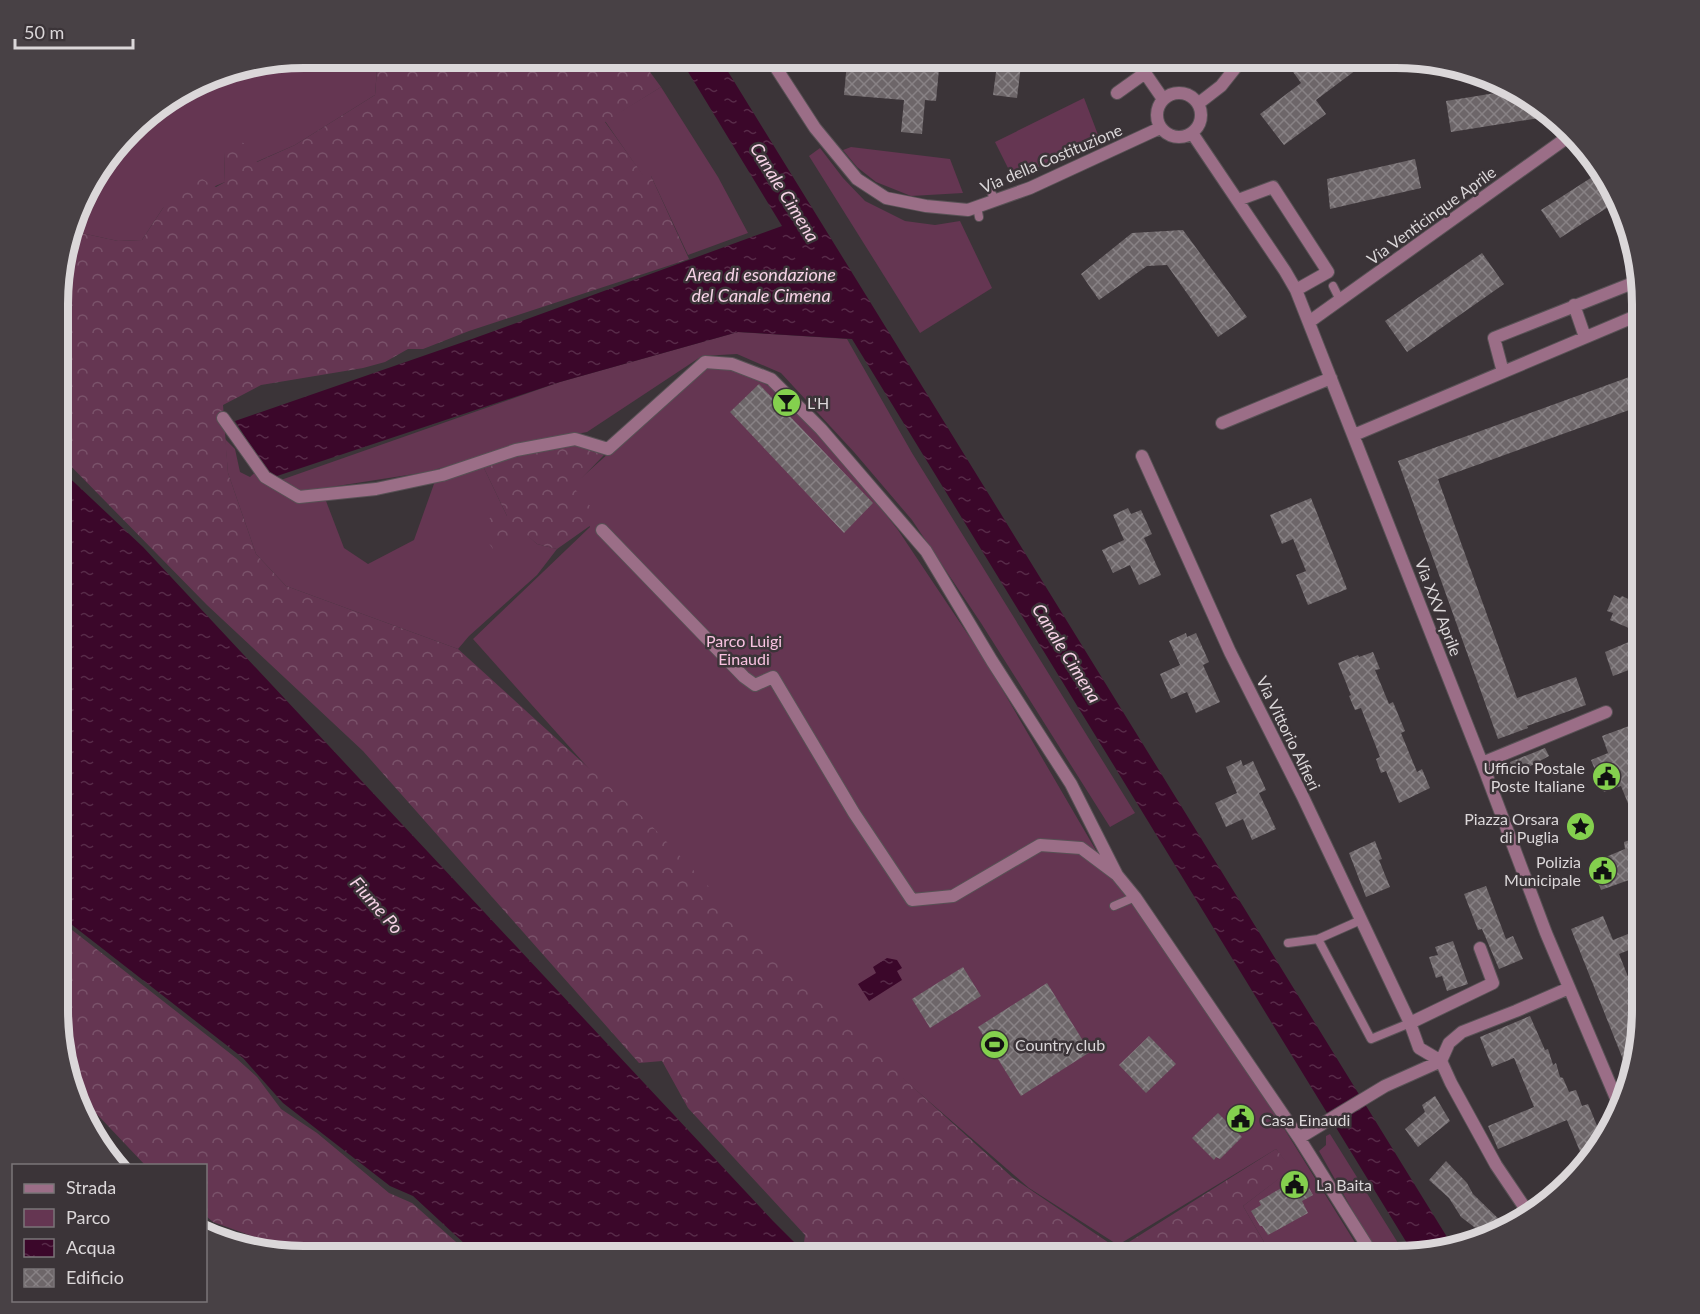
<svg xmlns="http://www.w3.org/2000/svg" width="1700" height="1314" font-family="Lato,sans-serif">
<defs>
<pattern id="forest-crowns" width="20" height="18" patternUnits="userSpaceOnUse" patternTransform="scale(1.5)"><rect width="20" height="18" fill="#653652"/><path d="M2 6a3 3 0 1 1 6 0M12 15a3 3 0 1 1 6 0" fill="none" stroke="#7a526a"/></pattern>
<pattern id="water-ripples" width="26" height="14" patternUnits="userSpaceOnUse" patternTransform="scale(1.5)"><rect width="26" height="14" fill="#3b072a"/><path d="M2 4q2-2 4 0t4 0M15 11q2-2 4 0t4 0" fill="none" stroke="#572a48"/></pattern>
<pattern id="building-cross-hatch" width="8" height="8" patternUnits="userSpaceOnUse" patternTransform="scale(1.5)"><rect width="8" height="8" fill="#6d6669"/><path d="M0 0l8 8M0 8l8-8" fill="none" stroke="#888285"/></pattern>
</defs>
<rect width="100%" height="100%" fill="#3b3438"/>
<path fill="#653652" d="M303,57H378L375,95L295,145L256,162L224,152L225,182L163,208L142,240L118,241L81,233L95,203L88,187L90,180L141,118L224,70Z
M661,87L718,177L748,233L688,255L651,176H643L605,121Z
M1084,98L1100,140L1013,178L995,142Z
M851,147L950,159L963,193L911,196L876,182L857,167L843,150Z
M820,148L843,178L865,201L905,221L935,225L960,221L992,288L920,333L809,156Z
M738,332L847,339L912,453L1135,813L1110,827L981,623L912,520L854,452L781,373L737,354L702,356L587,432L519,445L427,472L305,491L326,501L344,548L368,564L414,540L435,481L483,466L507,516L537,544L557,549L537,575L469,636L458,649L286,586L256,554L228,473L225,439L235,449L240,472L250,477L263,465L278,481L560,382Z
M706,366L744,372L779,392L842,460L898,530L985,660L1115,883L1135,907L1275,1114L1364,1257H1276L1264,1242L1243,1206L1291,1169L1276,1149L1118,1245L1029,1188L857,1039L649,836L473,639L590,527L571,487Z
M1330,1134L1398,1243L1404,1255L1379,1257L1319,1151L1326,1145V1136Z"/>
<path fill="url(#forest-crowns)" d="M378,57H639L661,87L605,122L643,175L651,176L689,259L469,331L423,349H408L385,362L363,368L261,385L223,405L228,473L256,554L286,586L458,649L648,822L775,957L904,1079L1013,1178L1118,1249L1276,1149L1292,1169L1243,1206L1264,1242L1276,1257H809L803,1251L805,1235L688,1108L662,1061L639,1063L363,751L207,605L59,454V271L88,187L95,203L81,233L118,241L142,240L163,208L194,174L216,187L225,182L224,152L225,136L246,144L257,162L295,145L375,95Z
M574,443L604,455L573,487L601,518L557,549L537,544L522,531L495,552L482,533L491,516H507L483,466L518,455Z
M58,919L236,1058L257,1077L281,1109L317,1133L389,1193L412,1203L473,1257L307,1256L213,1222L206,1216V1166L145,1165L75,1091L58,1027Z"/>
<path fill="url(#water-ripples)" d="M679,57H719L1447,1237L1455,1243L1413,1253L852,339L738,332L560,382L271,478L235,421L472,339L782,226Z
M59,468L143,547L773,1221L809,1257H479L413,1196L390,1186L283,1103L243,1058L58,914Z
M887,958L897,960L902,968L897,971L902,980L869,1001L858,984L876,973L873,967Z"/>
<path fill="url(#building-cross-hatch)" d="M856,57H880V64L939,69L936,101L925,100L922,134L901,132L904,100L844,95L847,62L855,63Z
M998,57H1022L1017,98L993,95Z
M1307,57H1346L1356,70L1316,100L1326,114L1284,145L1260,114L1301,83L1291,69Z
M1514,90L1537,104L1539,118L1451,132L1446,101Z
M1415,159L1421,188L1330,209L1327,179Z
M1600,172L1618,195L1619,200L1560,238L1541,210Z
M1183,230L1247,317L1218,337L1167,265L1147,266L1099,300L1081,274L1132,233Z
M1482,253L1504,284L1407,352L1385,321Z
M1643,372V405L1438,479L1517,698L1576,677L1586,705L1527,726L1528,728L1498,739L1398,461Z
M759,384L873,503L844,533L730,412Z
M1311,498L1347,589L1308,605L1296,575L1306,571L1293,539L1282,544L1270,515Z
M1128,508L1131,514L1141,510L1152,534L1144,538L1161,575L1139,585L1130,565L1113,573L1102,550L1124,540L1113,515Z
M1614,595L1620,598L1622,596L1643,606V634L1610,620L1613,613L1607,611Z
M1186,633L1187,637L1196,633L1209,662L1203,665L1220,702L1196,713L1187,692L1171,699L1160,674L1180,665L1169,641Z
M1643,636V676L1634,668L1613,676L1605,652Z
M1373,652L1380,669L1375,670L1389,704L1393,702L1405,731L1401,733L1417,772L1422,769L1430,788L1399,803L1386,771L1381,773L1376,759L1380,757L1361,708L1355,710L1349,696L1351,695L1338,663L1358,655L1359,657Z
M1640,722L1643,728V914H1640L1629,880L1601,890L1591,863L1625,849L1624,842L1641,836L1621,786L1604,792L1591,760L1608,753L1602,736Z
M1545,748L1549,756L1514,775L1510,762Z
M1241,760L1243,766L1253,761L1266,790L1259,793L1276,829L1252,840L1243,819L1226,827L1215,803L1237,793L1226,767Z
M1375,841L1382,859L1379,860L1390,887L1366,897L1349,853Z
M1486,886L1506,939L1513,936L1523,959L1499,969L1482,929L1478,930L1464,894Z
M1603,916L1613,940L1628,934L1634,948L1619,954L1642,1012V1027L1635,1057L1624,1062L1571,929Z
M1453,941L1468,984L1447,991L1442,976L1436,978L1429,957L1438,955L1435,947Z
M963,967L981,996L930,1028L912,999Z
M1047,983L1090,1052L1021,1096L978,1027Z
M1530,1016L1545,1050L1548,1049L1553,1065L1556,1063L1560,1077L1563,1078L1569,1092L1576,1090L1582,1106L1588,1104L1603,1140L1586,1166L1567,1120L1498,1149L1488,1126L1534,1107L1514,1058L1492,1067L1480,1037Z
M1149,1036L1176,1064L1146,1093L1119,1065Z
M1435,1096L1450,1121L1418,1147L1405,1129L1425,1112L1422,1105Z
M1218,1113L1242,1137L1220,1159L1216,1157L1214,1160L1192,1138Z
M1446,1161L1467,1183L1473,1194L1509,1229L1505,1232L1482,1237L1478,1230L1461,1217L1449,1198L1429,1180Z
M1305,1181L1313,1195L1302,1201L1308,1213L1268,1235L1262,1226H1260L1251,1211L1261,1205L1259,1201L1290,1183L1294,1187Z"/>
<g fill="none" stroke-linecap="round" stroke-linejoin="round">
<defs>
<path id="service" d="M988,186L995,200
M977,207L979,217
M1333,286L1340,300
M1114,906L1135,897
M1318,939L1371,1039L1410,1023
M1288,943L1318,939L1361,920"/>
<path id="minor" d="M769,57L815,128L857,179L886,198L926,206L968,210L1030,188L1160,128
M1134,57L1163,99
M1157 115a22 22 0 1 1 44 0a22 22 0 1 1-44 0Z
M1117,93L1145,73
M1199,103L1221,86L1244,57
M1192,133L1285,271L1296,290L1482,763L1546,933L1621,1110
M1238,200L1273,187L1328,272L1296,290
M1574,305L1585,337
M1309,322L1572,134
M1503,372L1494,338L1638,281
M223,418L265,477L299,497L376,489L442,475L516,450L575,439L608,449L705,362L732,364L771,379L821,429L926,551L992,661L1071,784L1117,875
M1222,423L1331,378
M1354,435L1643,313
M1142,456L1230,652L1302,795L1410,1023L1419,1048L1441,1061L1451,1083L1496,1165L1529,1214
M602,530L744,677L755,685L773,677L854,813L912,900L953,896L1040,845L1081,848L1117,875L1135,897L1299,1138L1374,1257
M1482,763L1606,712
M1410,1023L1493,983L1480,948
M1299,1138L1385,1086L1441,1061L1449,1043L1462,1032L1516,1011L1569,988"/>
</defs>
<use href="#service" stroke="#585155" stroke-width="10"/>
<use href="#minor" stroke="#585155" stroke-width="14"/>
<use href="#service" stroke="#9b6e87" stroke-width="8"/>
<use href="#minor" stroke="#9b6e87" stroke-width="12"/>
</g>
<defs>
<symbol id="bar-disc" viewBox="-11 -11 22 22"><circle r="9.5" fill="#84d04e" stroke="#3b3438"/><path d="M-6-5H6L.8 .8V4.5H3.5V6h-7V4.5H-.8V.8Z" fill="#111"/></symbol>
<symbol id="civic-disc" viewBox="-11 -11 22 22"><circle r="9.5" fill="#84d04e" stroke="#3b3438"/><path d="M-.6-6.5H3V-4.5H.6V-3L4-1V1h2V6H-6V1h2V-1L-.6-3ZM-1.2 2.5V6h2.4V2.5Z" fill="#111"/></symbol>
<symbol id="sight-disc" viewBox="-11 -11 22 22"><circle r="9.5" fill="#84d04e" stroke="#3b3438"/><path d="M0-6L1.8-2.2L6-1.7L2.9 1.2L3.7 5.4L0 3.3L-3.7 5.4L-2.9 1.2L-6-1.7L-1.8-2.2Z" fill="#111"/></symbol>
<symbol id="stadium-disc" viewBox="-11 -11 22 22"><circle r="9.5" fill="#84d04e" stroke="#3b3438"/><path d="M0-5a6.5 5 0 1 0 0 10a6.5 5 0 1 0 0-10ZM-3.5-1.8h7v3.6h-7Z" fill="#111"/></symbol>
</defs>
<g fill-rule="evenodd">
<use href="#bar-disc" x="770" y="386" width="33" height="33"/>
<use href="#civic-disc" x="1590" y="760" width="33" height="33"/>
<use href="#sight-disc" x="1564" y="810" width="33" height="33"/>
<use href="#civic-disc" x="1586" y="854" width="33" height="33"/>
<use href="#stadium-disc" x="978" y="1028" width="33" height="33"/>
<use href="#civic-disc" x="1224" y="1102" width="33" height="33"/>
<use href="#civic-disc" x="1278" y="1168" width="33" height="33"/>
</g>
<g text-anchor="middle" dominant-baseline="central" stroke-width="5" stroke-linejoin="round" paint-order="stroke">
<g font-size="16" fill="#dbd7d9" stroke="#3b3438">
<text transform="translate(1051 158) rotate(-23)">Via della Costituzione</text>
<text transform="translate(1431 215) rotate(-36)">Via Venticinque Aprile</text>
<text transform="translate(1439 607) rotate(69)">Via XXV Aprile</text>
<text transform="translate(1289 733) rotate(64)">Via Vittorio Alfieri</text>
</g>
<g font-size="16" fill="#dbd7d9" stroke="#3b3438" text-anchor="start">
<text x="807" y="402">L'H</text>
<text x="1585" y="767" text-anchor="end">Ufficio Postale<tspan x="1585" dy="18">Poste Italiane</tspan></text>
<text x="1559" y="818" text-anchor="end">Piazza Orsara<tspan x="1559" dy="18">di Puglia</tspan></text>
<text x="1581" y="861" text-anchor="end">Polizia<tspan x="1581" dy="18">Municipale</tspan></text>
<text x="1015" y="1044">Country club</text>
<text x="1261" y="1119">Casa Einaudi</text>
<text x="1316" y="1184">La Baita</text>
</g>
<g font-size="16" fill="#f8c2e0" stroke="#3b3438">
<text x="744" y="640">Parco Luigi<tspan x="744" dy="18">Einaudi</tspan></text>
</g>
<g font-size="18" font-style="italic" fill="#f7d3e7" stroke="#3b3438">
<text transform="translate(785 192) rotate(58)">Canale Cimena</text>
<text x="761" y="274">Area di esondazione<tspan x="761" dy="21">del Canale Cimena</tspan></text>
<text transform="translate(1067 653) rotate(58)">Canale Cimena</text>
<text transform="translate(377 905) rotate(49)">Fiume Po</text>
</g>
</g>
<path d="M0 0H1700V1314H0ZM304 68H1396A236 236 0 0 1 1632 304V1010A236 236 0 0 1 1396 1246H304A236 236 0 0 1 68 1010V304A236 236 0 0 1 304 68Z" fill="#484145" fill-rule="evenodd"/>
<path fill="none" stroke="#dbd7d9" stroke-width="8" d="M304 68H1396A236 236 0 0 1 1632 304V1010A236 236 0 0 1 1396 1246H304A236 236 0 0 1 68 1010V304A236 236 0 0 1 304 68Z"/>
<rect x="12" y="1164" width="195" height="138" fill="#3b3438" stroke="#7b7578" stroke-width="1.5"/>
<rect x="24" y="1184" width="30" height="9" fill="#9b6e87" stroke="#7b7578" stroke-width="1.5"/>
<text x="66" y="1194" font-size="18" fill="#dbd7d9">Strada</text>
<rect x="24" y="1209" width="30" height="18" fill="#653652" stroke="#7b7578" stroke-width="1.5"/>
<text x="66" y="1224" font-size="18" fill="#dbd7d9">Parco</text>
<rect x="24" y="1239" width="30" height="18" fill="url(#water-ripples)" stroke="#7b7578" stroke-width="1.5"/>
<text x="66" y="1254" font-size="18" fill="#dbd7d9">Acqua</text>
<rect x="24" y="1269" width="30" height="18" fill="url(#building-cross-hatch)" stroke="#7b7578" stroke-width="1.5"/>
<text x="66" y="1284" font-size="18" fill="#dbd7d9">Edificio</text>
<path d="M15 39v9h118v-9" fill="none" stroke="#dbd7d9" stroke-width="3"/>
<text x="24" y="39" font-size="18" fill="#dbd7d9" stroke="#3b3438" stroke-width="4.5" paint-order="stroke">50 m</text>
</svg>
